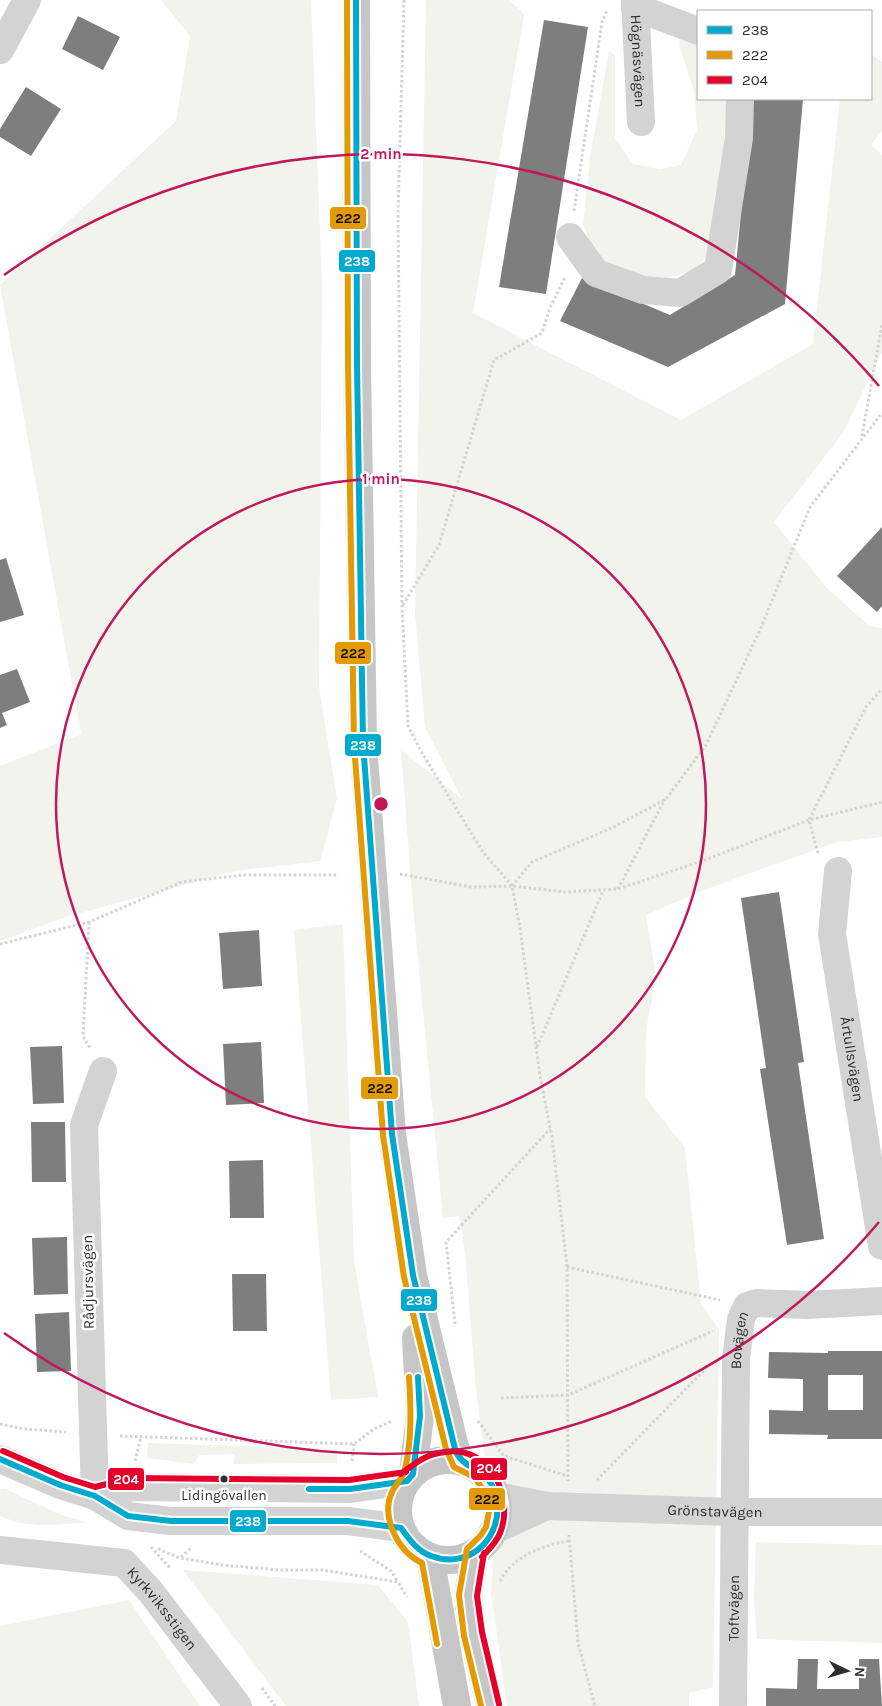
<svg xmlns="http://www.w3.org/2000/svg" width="882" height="1706" font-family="Karla,sans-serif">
<rect width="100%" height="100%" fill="#fff"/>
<path fill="#f1f3ec" d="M161,0H311L322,283L319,686L337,799L320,861L235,871L66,917L0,941V766L81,734L0,285L176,121L190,36Z
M426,0H509L524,14L473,313L681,420L813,344L840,99H871V54L882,62V131L871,145L882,155V352L843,433L774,522L826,587L869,626L882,628V837L837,842L704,890L646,915L656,976L646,1031L645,1097L685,1148L701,1304L719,1329L713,1687L689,1693V1706H507L491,1592L494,1552L507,1536L498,1475L485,1459L476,1389L465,1252L459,1216L443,1218L414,918L401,750L462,799L425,727L415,613Z
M680,36L698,42V99H734L711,250L695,271L662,279L619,275L596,258L583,225L590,158L609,51L615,55V138L633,164L661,169L681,165L697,130L694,91L679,44Z
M343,924L354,1261L378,1397L331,1400L294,930Z
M148,1443L337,1449V1463L234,1464L235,1454L199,1455L194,1464L147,1458Z
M0,1489H5L59,1514L86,1522C57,1525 28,1529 0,1516Z
M756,1542L882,1545V1643L757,1639L754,1599Z
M183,1570L378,1585L408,1622L419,1706H286Z
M129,1600L200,1706H0V1626Z"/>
<path fill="#7e7e7e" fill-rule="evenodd" d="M78,16L120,37L103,70L62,49Z
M544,20L588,27L546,294L499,287Z
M26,87L61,109L31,156L0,137V129Z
M752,99H803L785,304L668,367L560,321L582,278L670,315L735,275Z
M882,527V606L877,612L837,576Z
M6,558L24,615L0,622V560Z
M17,669L30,702L2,713L7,725L0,728V675Z
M779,892L804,1062L798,1063L824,1239L787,1245L760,1069L766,1068L741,898Z
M259,930L262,986L223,989L219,933Z
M261,1042L264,1103L226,1105L223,1044Z
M62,1046L64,1103L33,1104L30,1047Z
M31,1122H65L66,1182H32Z
M263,1160L264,1218H230L229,1161Z
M67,1237L68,1294L34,1295L32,1238Z
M232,1274H266L267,1331H233Z
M69,1312L71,1371L37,1372L35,1314Z
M828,1351H882V1439H827L828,1435L769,1434V1410L803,1411V1379L768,1378L769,1352L828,1353ZM828,1375H863V1410H828Z
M798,1659H818L817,1689H859V1659H879L882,1706H766V1688L797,1689Z"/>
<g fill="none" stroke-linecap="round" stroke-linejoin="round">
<path stroke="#d3d3d3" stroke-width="3" stroke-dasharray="2.5 2.5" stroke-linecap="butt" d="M404,0L398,213L402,606L408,726L422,753L483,852L512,886L520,928L540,1076L552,1137L567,1267L568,1481
M574,211L602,22L607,10
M862,436L882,324
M403,605L439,545L494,360L542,333L550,308L565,277
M818,853L809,820L866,707L882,689
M400,874L471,887L512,886L565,892L618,889L702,861L809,820L882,802
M512,886L532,862L612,828L666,799L706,745L760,630L810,507L882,413
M618,889L665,799
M89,922L83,1036L90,1048
M0,944L89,922L182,882L243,875H338
M537,1047L603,891
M567,1267L720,1300
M455,1324L446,1242L550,1129
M501,1398L568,1395L713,1331
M478,1421L504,1456L568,1476
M0,1424L24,1429L66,1432
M120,1436L354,1444L374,1429L392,1421
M135,1461L141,1437
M352,1461L354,1444
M597,1480L708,1366
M569,1535L578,1643L595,1706
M151,1547L170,1568
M158,1549L180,1558L223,1565L279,1570H322L398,1582L407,1597
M360,1551L391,1571L398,1582
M181,1557L191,1548
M500,1581C513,1556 543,1545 569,1541
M262,1688L275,1706"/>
<g stroke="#d3d3d3" stroke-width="28">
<path id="s1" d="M635,0L641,122"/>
<path d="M635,7L698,31"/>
<path d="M0,50L27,0"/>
<path d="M570,237L596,273L643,290L680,293L718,270L739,138L740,99"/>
<path id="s2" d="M838,871L832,934L882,1246"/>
<path d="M0,1459L60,1485L95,1496L128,1516L171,1521H348L401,1528"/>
<path d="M95,1496L84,1125L103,1071"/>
<path d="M95,1496L132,1487L350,1489L407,1481"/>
<path id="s3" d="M496,1496L547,1506L734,1512H882"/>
<path d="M494,1530L547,1506"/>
<path id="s4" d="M0,1550L124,1563L150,1591L238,1706"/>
<path id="s5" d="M733,1706L736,1359L741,1319L747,1306L757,1303L807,1305L882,1301"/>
</g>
<path stroke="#c6c6c6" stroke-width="28" d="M356,0L357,364L363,743L392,1134L413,1275L455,1447L461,1461
M398 1510a50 50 0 1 1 100 0a50 50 0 1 1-100 0Z
M413,1474L420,1416L416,1338
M475,1552L468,1596L473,1634L490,1706
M430,1557L457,1706"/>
<defs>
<path id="bus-1" d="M0,1459L60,1485L95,1496L128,1516L171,1521H348L401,1528C409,1539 417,1551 431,1556C471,1571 505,1535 496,1496C490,1467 462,1471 455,1449L413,1275L392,1134L363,743L357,364L356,0
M309,1489H350L407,1481L413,1474L420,1416L418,1377"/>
<path id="bus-2" d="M347,0L348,364L354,744L383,1135L404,1277L446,1449L454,1467L474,1477L483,1489L487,1498L489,1512L486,1527L481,1535L467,1549L459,1595L464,1636L481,1706
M409,1377C411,1408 412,1439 405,1469C403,1478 395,1485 392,1492C380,1518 399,1552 422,1563L437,1644"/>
<path id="bus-3" d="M3,1451L63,1477L95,1487L131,1478L349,1480L406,1472
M401,1474C415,1463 426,1454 445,1452C489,1445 515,1496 500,1533C497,1542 488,1550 482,1557
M484,1553L477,1596L482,1632L499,1704"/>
</defs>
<use href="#bus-1" stroke="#fff" stroke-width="10"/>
<use href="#bus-2" stroke="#fff" stroke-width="10"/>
<use href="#bus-3" stroke="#fff" stroke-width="10"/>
<use href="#bus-1" stroke="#00a9ce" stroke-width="6"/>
<use href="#bus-2" stroke="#e39a05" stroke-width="6"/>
<use href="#bus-3" stroke="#e4002b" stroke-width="6"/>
</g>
<g fill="none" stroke="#c2185b" stroke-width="2.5">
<circle cx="381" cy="804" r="325"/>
<path d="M879 1222A650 650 0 0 1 4 1333M4 275A650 650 0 0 1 879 386"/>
</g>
<circle fill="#2e2e2e" stroke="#fff" stroke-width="2" cx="224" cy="1479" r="4.5"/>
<g text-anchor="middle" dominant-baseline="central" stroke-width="5" stroke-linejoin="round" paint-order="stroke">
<g font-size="14" fill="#2e2e2e" stroke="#fff">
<text x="224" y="1495">Lidingövallen</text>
</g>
<g font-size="15" fill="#2e2e2e" stroke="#fff">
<text stroke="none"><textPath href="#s1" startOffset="61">Högnäsvägen</textPath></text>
<text stroke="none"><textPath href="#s2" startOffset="190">Årtullsvägen</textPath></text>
<text transform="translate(88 1282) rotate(-91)">Rådjursvägen</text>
<text stroke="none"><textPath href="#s5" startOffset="366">Bovägen</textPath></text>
<text stroke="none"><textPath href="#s3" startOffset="220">Grönstavägen</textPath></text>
<text stroke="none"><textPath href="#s4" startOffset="184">Kyrkviksstigen</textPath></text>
<text stroke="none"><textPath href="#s5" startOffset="98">Toftvägen</textPath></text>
</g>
</g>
<circle cx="381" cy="804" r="8" fill="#c2185b" stroke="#fff" stroke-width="2.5"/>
<g font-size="15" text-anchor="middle" font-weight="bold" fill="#c2185b" stroke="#fff" stroke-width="5" stroke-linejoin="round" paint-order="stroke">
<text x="381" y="159">2 min</text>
<text x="381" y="484">1 min</text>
</g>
<g stroke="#fff" stroke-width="2">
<rect x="329" y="206" width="38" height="24" rx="5" fill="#e39a05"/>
<rect x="338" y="249" width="38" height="24" rx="5" fill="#00a9ce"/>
<rect x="334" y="641" width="38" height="24" rx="5" fill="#e39a05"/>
<rect x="344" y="733" width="38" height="24" rx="5" fill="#00a9ce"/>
<rect x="360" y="1076" width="39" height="24" rx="5" fill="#e39a05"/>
<rect x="400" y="1288" width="38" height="24" rx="5" fill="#00a9ce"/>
<rect x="470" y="1457" width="38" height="24" rx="5" fill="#e4002b"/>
<rect x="107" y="1467" width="38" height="24" rx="5" fill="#e4002b"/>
<rect x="468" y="1487" width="38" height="24" rx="5" fill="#e39a05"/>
<rect x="229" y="1509" width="38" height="24" rx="5" fill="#00a9ce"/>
</g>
<g font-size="14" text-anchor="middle" font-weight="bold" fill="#fff">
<text x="357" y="266">238</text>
<text x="363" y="750">238</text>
<text x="419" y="1305">238</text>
<text x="489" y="1473">204</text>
<text x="126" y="1484">204</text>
<text x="248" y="1526">238</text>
</g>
<g font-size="14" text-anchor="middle" font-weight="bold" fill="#111">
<text x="348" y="223">222</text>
<text x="353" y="658">222</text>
<text x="380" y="1093">222</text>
<text x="487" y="1504">222</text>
</g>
<rect x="697" y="10" width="175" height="90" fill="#ffffff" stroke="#ababab"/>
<rect x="707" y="26" width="25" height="8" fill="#00a9ce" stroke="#ababab"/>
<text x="742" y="35" font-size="15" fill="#2e2e2e">238</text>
<rect x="707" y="51" width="25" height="8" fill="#e39a05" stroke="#ababab"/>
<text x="742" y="60" font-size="15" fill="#2e2e2e">222</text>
<rect x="707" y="76" width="25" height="8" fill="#e4002b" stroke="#ababab"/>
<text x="742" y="85" font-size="15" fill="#2e2e2e">204</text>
<g transform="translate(847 1671) rotate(95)" stroke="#ffffff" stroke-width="4" paint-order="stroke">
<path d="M0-4L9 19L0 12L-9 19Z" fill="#2e2e2e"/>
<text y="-8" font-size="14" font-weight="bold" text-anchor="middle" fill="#2e2e2e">N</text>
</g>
</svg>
